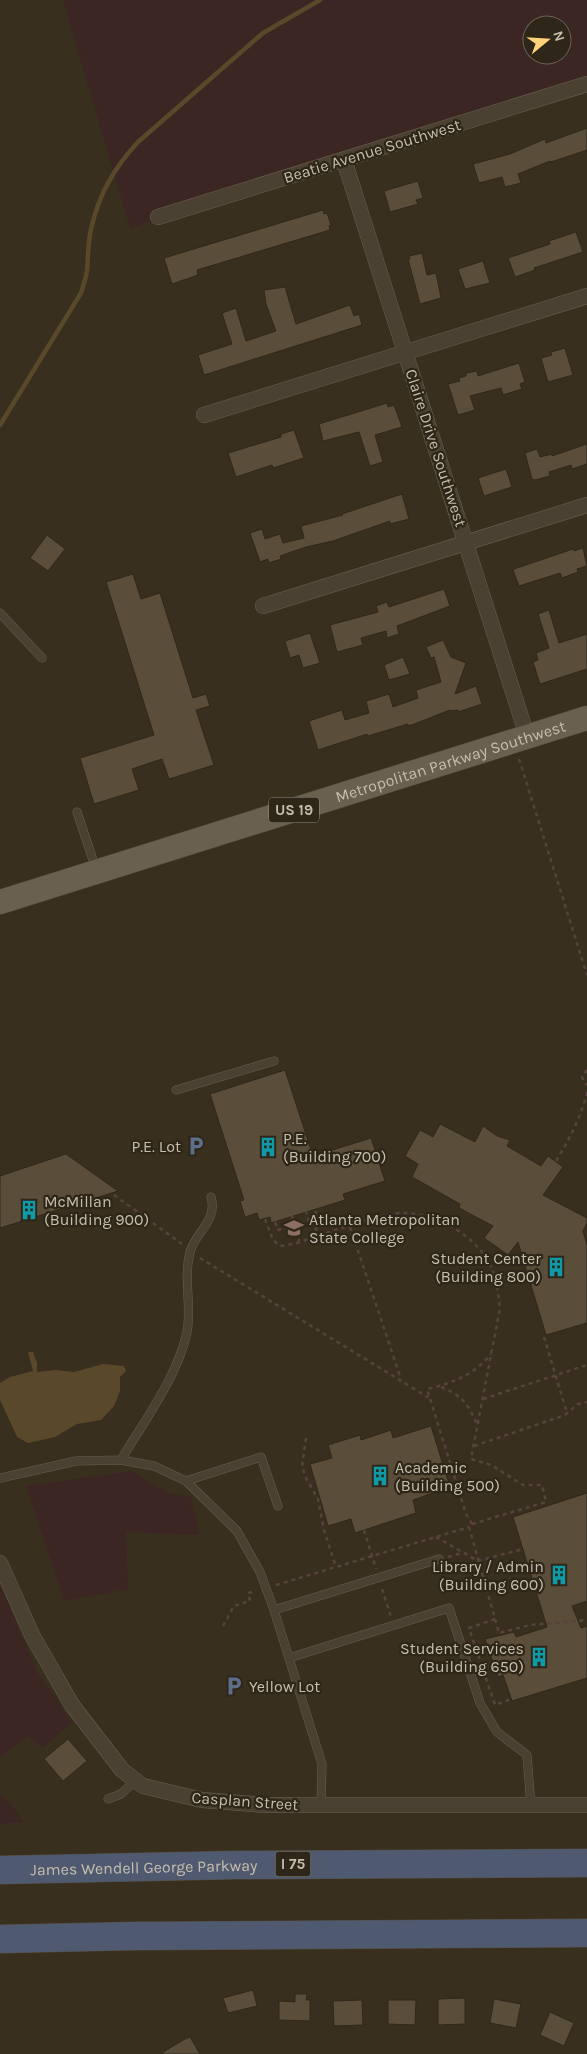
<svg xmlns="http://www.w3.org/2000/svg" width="587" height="2054" font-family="Karla,sans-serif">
<rect width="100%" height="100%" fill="#392f1f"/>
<path fill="#3c2623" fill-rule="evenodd" d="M63,0H587V87L130,228ZM532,25H562V55H532Z
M131,1471L168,1493L191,1497L200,1535L126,1532L128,1589L64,1601L26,1486Z
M0,1584L37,1672L72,1722L43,1748L27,1736L0,1757Z
M0,1795L10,1803L24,1822L0,1824Z"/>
<path fill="#59482a" d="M28,1352H33L37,1363V1372L55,1370L74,1372L103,1364L124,1366L126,1371L120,1377V1391L114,1406L101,1420L77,1424L55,1437L28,1443L17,1437L12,1426L0,1400V1383L10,1377L33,1371Z"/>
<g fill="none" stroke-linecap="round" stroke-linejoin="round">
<path stroke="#59482a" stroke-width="4.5" d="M0,425L81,293C83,286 86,278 87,271C88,257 88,243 91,229C99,194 114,168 138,142L263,33L320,0"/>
</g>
<path fill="#5a4e3a" stroke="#30281a" d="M587,128V150L551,162L550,161L518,174L521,183L505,187L502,177L479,183L473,164L510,154L545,139L546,143Z
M418,181L423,198L416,200L418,204L390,212L384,191Z
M323,210L324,214L327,213L331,225L329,226L330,230L197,270L198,275L172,284L164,258Z
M576,232L583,252L534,268L535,270L515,277L508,258L550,244L549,241Z
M422,253L427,275L436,273L441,298L420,304L408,259H410L409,256Z
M483,261L490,283L465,289L458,269Z
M285,287L296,324L350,305L354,316L359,314L362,325L204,375L198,355L232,344L222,313L236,308L246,341L276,331L266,304L264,290Z
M565,348L573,375L548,382L541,358L552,355L551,352Z
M519,363L525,382L520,384L522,389L503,395L501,388L470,396L475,410L458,415L448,384L460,381L459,378L466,376V373L477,371L478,376Z
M387,403L388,407L394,405L402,427L375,435L383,462L370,466L359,432L323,441L319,424Z
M294,430L304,458L273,468L272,465L236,477L228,453L281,437V434Z
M587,444V464L572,469L571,465L549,472L550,476L535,480L532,479L525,453L537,449L540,457L552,454V456Z
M506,469L512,487L484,496L478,478Z
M402,494L409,519L390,524V521L333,541L306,547L280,556L281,559L269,563L268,559L260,562L250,533L262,529L265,539L280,534L283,543L304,538L301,526L343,515L342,514Z
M47,535L65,549L48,571L30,558Z
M583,548L587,566L577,569L578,572L562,578L560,573L519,586L513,570L514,569L573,549L574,551Z
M133,574L141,599L160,593L193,698L206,694L210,706L196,710L214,765L169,779L162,759L132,769L139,790L94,804L80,758L154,735L106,582Z
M444,589L450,606L397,626L399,634L387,638L386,631L361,638L363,645L337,652L330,625L378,612L376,606L387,602L389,607Z
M549,610L559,643L587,634V669L540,684L533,662L538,660L536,653L549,648L538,614Z
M310,633L320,663L303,668L299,655L290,658L285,641Z
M443,640L451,657L466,663L455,694L476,686L482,704L458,712V710L450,711V710L409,726L408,724L368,736L367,734L318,750L309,721L342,710L345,720L369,713L366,701L389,694L393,707L418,698L416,690L441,682L434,657L431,658L426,647Z
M403,657L410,674L389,680L384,665Z
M285,1070L313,1156L371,1138L385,1181L343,1194L345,1200L271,1223L270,1217L259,1220L257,1213L245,1217L240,1201L244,1200L210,1094Z
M440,1124L475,1142L483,1126L497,1136L510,1140L507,1146L541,1166L548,1156L563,1167L543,1195L587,1218V1223L583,1231L587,1245V1323L546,1335L518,1242L508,1255L484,1238L493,1226L459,1208L460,1204L412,1177L418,1164L405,1156L420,1130L433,1137Z
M66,1154L118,1191L0,1228V1176Z
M431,1426L450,1487L413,1500L416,1513L355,1533L351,1519L328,1526L310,1464L332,1458L328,1445L360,1435L361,1440L391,1430L393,1438Z
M587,1493V1601L572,1606L581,1628L587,1626V1678L512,1701L503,1675L498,1677L485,1639L514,1632L516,1637L547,1627L513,1517Z
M68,1739L87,1761L63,1781L44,1759Z
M253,1990L257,2006L228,2013L223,1998Z
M295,1994H307L306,2000H310V2021L279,2020V2001L295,2002Z
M465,1998V2024L438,2025V1999Z
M494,1999L521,2004L516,2028L490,2023Z
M362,2000L363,2025L334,2026L333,2001Z
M388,2000H416L415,2025L388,2024Z
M550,2012L574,2023L564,2046L540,2035Z
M190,2037L200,2054H160L185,2039Z"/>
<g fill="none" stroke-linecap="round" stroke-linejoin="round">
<defs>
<path id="service" d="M0,613L42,658
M77,812L96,869
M176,1090L274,1061
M121,1460L154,1466L186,1481L261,1457L278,1506
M0,1478L76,1461L121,1460C144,1421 178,1376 187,1332C192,1306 183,1278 190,1252C196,1231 218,1221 211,1197
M186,1481L237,1531L260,1572L274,1610
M289,1658L449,1608L480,1703L497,1732L527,1755L531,1806
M108,1799L121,1794L135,1781
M321,1806L322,1764L274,1610L439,1559"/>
<path id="minor" d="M344,160L527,736
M158,217L587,84
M204,415L587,296
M263,606L587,505
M0,1563L32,1635L72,1705L122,1770L143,1786L202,1800L265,1805H587"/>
<g id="primary">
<path id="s1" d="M0,902L587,718"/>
</g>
<g id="motorway">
<path id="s2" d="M0,1870L237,1865L587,1863"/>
<path d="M0,1939L134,1936L587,1933"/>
</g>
</defs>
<use href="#service" stroke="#675f50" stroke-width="9"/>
<use href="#minor" stroke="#675f50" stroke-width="16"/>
<use href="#primary" stroke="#534b3c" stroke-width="25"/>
<use href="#motorway" stroke="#544c3d" stroke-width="29"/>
<path stroke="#58423e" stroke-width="2.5" stroke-dasharray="4 4" stroke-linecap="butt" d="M519,759L587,975
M587,1070L582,1077L584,1082L587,1085
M556,1161C570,1138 581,1117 587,1092
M114,1195L182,1244
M292,1216L299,1241
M265,1219L273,1240L280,1246C303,1243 324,1239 315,1210
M275,1222L278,1230L309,1221L306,1212
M350,1227L401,1379
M311,1238C336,1231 379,1213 403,1213C437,1213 477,1236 491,1267C497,1280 498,1294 500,1308L471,1459L491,1465L523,1485H542L546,1502L472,1524L469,1527L499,1633L530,1625L587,1620
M200,1258L429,1398
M544,1337L567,1413
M441,1387C463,1396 467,1403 477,1424
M483,1399L587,1365
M306,1438L302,1466L305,1476L318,1499L324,1530L336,1567
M474,1446L565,1415L578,1404L587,1402
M472,1524L466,1514L427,1389C453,1383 474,1375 491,1354
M364,1530L376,1569
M436,1537L478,1561L523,1549
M448,1557L462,1553
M276,1585L469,1527
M382,1589L391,1617
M495,1619L469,1628L495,1705L511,1699
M223,1626L234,1606L250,1601L248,1593L256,1591"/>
<use href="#service" stroke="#4a4132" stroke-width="8"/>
<use href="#minor" stroke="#4a4132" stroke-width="15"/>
<use href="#primary" stroke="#6a6050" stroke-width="24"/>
<use href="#motorway" stroke="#4f5a70" stroke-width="28"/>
</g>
<defs>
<symbol id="parking-bare" viewBox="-9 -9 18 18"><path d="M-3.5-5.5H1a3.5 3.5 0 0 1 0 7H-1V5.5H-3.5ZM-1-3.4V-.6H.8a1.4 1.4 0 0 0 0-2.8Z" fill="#5c6f8a" stroke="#2e2618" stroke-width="2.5" paint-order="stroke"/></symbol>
<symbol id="building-bare" viewBox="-9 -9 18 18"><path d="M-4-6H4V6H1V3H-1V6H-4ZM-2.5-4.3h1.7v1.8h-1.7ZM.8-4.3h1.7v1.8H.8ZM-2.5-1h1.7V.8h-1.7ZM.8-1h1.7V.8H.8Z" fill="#0f9aa8" stroke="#2e2618" stroke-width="2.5" paint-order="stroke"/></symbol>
<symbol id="university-bare" viewBox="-9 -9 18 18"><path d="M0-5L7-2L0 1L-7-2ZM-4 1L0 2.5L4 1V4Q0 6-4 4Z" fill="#8d6e63" stroke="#2e2618" stroke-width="2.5" paint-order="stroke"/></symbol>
</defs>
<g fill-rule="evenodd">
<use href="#parking-bare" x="182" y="1132" width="28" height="28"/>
<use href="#building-bare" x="254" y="1133" width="28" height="28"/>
<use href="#building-bare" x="15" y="1196" width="28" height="28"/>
<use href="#university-bare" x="280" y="1214" width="28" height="28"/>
<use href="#building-bare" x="542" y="1253" width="28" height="28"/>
<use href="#building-bare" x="366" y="1462" width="28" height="28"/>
<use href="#building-bare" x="545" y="1561" width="28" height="28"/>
<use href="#building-bare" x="525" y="1643" width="28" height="28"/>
<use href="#parking-bare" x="220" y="1672" width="28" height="28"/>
</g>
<g text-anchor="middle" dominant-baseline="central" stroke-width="4.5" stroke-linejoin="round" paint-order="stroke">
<g fill="#2e2618" stroke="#989080" stroke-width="1">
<rect x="269" y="797.5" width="50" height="25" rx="4"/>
<rect x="275.5" y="1851.5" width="35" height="25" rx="4"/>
</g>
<g font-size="15" font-weight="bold" fill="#c6bead">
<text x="294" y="810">US 19</text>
<text x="293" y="1864">I 75</text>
</g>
<g font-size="16" fill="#c6bead" stroke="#2e2618">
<text transform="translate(372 151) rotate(-17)">Beatie Avenue Southwest</text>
<text transform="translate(436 448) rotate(72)">Claire Drive Southwest</text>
<text stroke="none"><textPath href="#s1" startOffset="472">Metropolitan Parkway Southwest</textPath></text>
<text transform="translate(245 1801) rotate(4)">Casplan Street</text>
<text stroke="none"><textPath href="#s2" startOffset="144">James Wendell George Parkway</textPath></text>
</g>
<g font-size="16" fill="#c6bead" stroke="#2e2618" text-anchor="start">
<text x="283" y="1138">P.E.<tspan x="283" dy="18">(Building 700)</tspan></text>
<text x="181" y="1146" text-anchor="end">P.E. Lot</text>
<text x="44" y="1201">McMillan<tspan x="44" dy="18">(Building 900)</tspan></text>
<text x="309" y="1219">Atlanta Metropolitan<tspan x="309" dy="18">State College</tspan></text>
<text x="541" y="1258" text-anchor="end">Student Center<tspan x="541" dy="18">(Building 800)</tspan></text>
<text x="395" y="1467">Academic<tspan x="395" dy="18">(Building 500)</tspan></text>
<text x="544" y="1566" text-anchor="end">Library / Admin<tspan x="544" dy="18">(Building 600)</tspan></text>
<text x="524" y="1648" text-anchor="end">Student Services<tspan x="524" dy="18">(Building 650)</tspan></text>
<text x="249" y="1686">Yellow Lot</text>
</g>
</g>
<g transform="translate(547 40) rotate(72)"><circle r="24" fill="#2e2618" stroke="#6b6354"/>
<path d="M0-4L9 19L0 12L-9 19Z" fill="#ffd279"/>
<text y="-8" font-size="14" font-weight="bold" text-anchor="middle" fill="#c6bead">N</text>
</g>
</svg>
